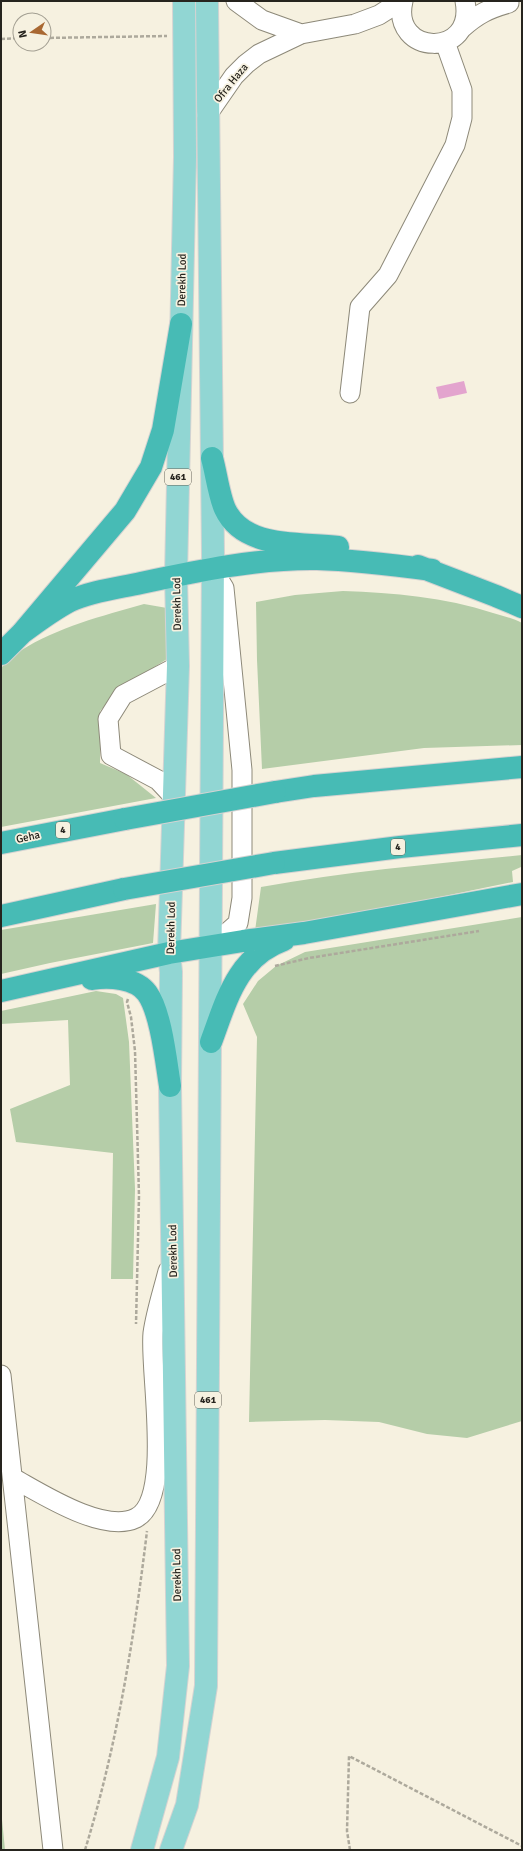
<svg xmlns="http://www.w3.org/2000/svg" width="523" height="1851" font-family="Signika,sans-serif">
<rect width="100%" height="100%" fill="#f6f1e0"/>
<path fill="#b5cda8" d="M343,591C394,593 444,597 493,613C503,616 513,618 522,623V745L424,748L262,769L257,660L256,602L295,595Z
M144,604L167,608V659L121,688L100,711V763L126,774L156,798L1,827V668C7,662 13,655 20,651C58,627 102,616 144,604Z
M522,855L521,867L512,871L513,882L299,926L255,931L261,887C348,871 435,864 522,855Z
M156,904L153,943L50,963L1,974V930Z
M522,917V1421L467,1438L427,1434L379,1422L325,1420L249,1422L257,1037L243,1004L258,981L276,966L305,952Z
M96,991L116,994L123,998L129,1042L135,1189L133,1279H111L113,1153L16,1142L10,1109L70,1085L68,1020L1,1024V1011Z
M1,1809L5,1850H1Z"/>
<path fill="#e3a4ce" d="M464,381L467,393L439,399L436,387Z"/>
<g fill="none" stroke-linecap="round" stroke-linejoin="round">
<defs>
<path id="minor" d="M236,1L262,20L301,34
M403,1C390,56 476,59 465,1
M462,28C478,14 488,9 509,3
M207,115L234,76L246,64L259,54L301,34L355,24L379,15L401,1
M350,393L360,307L388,275L455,145L462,118V90L445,42
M174,797L158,780L111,755L108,719L123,695L178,666
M212,946L238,923L242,898V770L224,588L213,570
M1,1375L53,1850
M13,1478C42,1494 104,1534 136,1518C174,1499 149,1369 153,1333C156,1312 163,1291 168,1271"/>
<path id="major" d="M142,1850L168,1757L178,1666L170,1086L171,972L169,953L178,666L176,576L185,157L184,1
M171,1850L187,1805L206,1686L213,555L207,1"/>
<path id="highway" d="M212,458C216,472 219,496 225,509C244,550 301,542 338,547
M418,566L496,596L522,607
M22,633C38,621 53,610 70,601C92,591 118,588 141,583C197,571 259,558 317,559C356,560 394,565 432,570
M1,654L22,633L125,511L151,467L163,430L181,324
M275,792L314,786L522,767
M1,843L125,819
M274,863L400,847L522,835
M1,916L124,889
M92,979C109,976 136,978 147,993C161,1012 166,1061 170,1086
M1,991L169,953L243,941L304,933L522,894
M211,1042C227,999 237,957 284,940"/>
</defs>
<use href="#minor" stroke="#8d8979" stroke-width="21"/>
<use href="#major" stroke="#d4d3d2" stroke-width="24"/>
<use href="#highway" stroke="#d4d3d2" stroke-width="24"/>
<path stroke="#ada99c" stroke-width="2.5" stroke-dasharray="4 2" stroke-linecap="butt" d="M44,38L167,36
M1,39L20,38
M275,966L309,958L479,931
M128,999L127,1002L131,1017L135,1051L139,1196L136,1324
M85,1850C117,1746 134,1639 147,1531
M350,1850L347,1831L349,1756L522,1846"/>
<use href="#minor" stroke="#fff" stroke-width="19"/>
<use href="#major" stroke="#91d6d3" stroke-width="22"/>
<use href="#highway" stroke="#47bbb5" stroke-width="22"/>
<defs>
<path id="highway-bridge" d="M125,819L275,792
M124,889L274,863"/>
</defs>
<use href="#highway-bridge" stroke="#d4d3d2" stroke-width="24" stroke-linecap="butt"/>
<use href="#highway-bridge" stroke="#47bbb5" stroke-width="22"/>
</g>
<g text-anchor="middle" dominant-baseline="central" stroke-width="3.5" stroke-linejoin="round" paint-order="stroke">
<g fill="#f6f1e0" stroke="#646258" stroke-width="1">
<rect x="165" y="469" width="26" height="16" rx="3"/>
<rect x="56" y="822" width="14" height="16" rx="3"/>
<rect x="391" y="839" width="14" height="16" rx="3"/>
<rect x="195" y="1392" width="26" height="16" rx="3"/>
</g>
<g font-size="10" font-weight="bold" fill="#26241e">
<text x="178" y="477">461</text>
<text x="63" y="830">4</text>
<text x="398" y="847">4</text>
<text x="208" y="1400">461</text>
</g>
<g font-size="11" fill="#26241e" stroke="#f6f1e0">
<text transform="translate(231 83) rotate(-51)">Ofra Haza</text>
<text transform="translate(182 280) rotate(-89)">Derekh Lod</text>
<text transform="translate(177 604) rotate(-91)">Derekh Lod</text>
<text transform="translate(28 837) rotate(-12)">Geha</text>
<text transform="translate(171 928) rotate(-89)">Derekh Lod</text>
<text transform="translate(173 1251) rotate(-91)">Derekh Lod</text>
<text transform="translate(177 1575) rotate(-91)">Derekh Lod</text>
</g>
</g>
<rect width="523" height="1851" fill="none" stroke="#26241e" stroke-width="4"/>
<g transform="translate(32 32) rotate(257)"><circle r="19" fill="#f6f1e0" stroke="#a39f92"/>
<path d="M0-3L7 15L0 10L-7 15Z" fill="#a96832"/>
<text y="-6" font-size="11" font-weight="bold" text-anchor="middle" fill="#26241e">N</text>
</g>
</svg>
